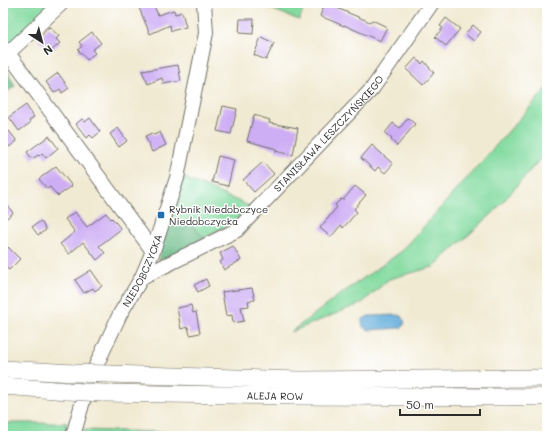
<svg xmlns="http://www.w3.org/2000/svg" width="550" height="439" font-family="Mali,sans-serif">
<rect width="100%" height="100%" fill="#fff"/>
<filter id="ink" filterUnits="userSpaceOnUse"><feTurbulence type="fractalNoise" baseFrequency=".025" numOctaves="2"/><feDisplacementMap in="SourceGraphic" scale="8" xChannelSelector="R" yChannelSelector="G"/><feConvolveMatrix kernelMatrix="1 2 1 2 8 2 1 2 1" color-interpolation-filters="sRGB"/></filter>
<filter id="wash" filterUnits="userSpaceOnUse"><feTurbulence type="fractalNoise" baseFrequency=".012" numOctaves="4" result="noise"/><feDisplacementMap in="SourceGraphic" scale="16" xChannelSelector="R" yChannelSelector="G"/><feGaussianBlur stdDeviation="0.9" result="paint"/><feColorMatrix in="noise" values="0 0 0 0 0 0 0 0 0 0 0 0 0 0 0 0 0 1.4 0 .05"/><feComposite in="paint" operator="in"/></filter>
<g filter="url(#wash)">
<rect width="100%" height="100%" fill="#f1ead3"/>
<path fill="#82da9f" stroke="#568265" d="M3,3H53L3,50Z
M256,3H306L299,20Z
M547,88V151L494,212L433,267L389,279L362,303L291,332L338,296L402,251Z
M182,177L252,207L233,222L205,238L168,226Z
M3,423H67L64,436H3Z
M80,430L162,432L179,436H79Z"/>
<path fill="#69ba86" stroke="#4a7258" d="M3,62L15,86L3,95Z
M192,225L205,238L166,258L159,260L160,249L168,226Z"/>
<path fill="#61acda" stroke="#466c82" d="M398,315L401,316L405,322L402,328L369,330L363,327L362,320L368,316Z"/>
<g fill="none" stroke-linecap="round" stroke-linejoin="round">
<path stroke="#61acda" stroke-width="3" d="M3,433L11,436"/>
</g>
<g id="blocks">
<path fill="#cdadf4" d="M137,3H153L158,15L174,10L175,14L182,12L186,27L171,31L170,25L150,34Z
M325,3L370,22L372,20L387,27L380,41L344,25V26L320,16Z
M446,18L460,29L446,46L435,37L443,28L440,26Z
M240,19H254L253,34L239,33Z
M473,25L481,32L474,41L465,34Z
M49,27L59,36L56,39L60,43L50,52L38,39Z
M92,32L101,43L92,50L95,53L87,60L78,50L82,46L79,42Z
M261,37L274,43L266,60L254,55Z
M416,58L422,64L424,61L434,73L423,85L406,69Z
M178,65L181,81L163,84L162,78L148,84L142,71Z
M58,73L69,88L62,93L60,89L54,93L46,82Z
M26,105L34,117L29,121L30,123L19,131L9,117Z
M223,106L237,109L231,134L217,131Z
M254,115L270,120L269,123L298,128L293,155L275,151L277,149L247,141Z
M90,118L100,132L93,138L90,135L87,138L76,124L82,119L85,122Z
M408,118L415,124L397,146L391,140L392,139L385,133L393,123L400,128Z
M118,128L127,141L119,147L110,134Z
M9,131L17,141L9,147L3,139V135Z
M160,132L166,145L152,152L145,136L152,133L154,135Z
M49,136L58,148L46,158L42,153L39,156L38,155L32,159L27,152Z
M372,145L393,164L385,173L378,167L375,171L361,158Z
M218,156L234,160L228,186L212,182Z
M263,162L274,174L254,192L243,180Z
M56,166L72,186L58,196L50,187L47,189L39,179Z
M355,186L366,195L354,209L357,212L343,228L341,225L331,237L320,228L337,207L335,205L341,199L343,200Z
M3,199L13,213L3,221Z
M75,212L87,227L106,213L111,219L112,218L121,229L99,246L105,253L97,260L83,242L69,254L60,244L75,232L65,219Z
M41,221L46,230L38,235L32,227Z
M233,246L241,260L224,270L220,262L223,260L220,253Z
M8,247L20,259L9,270L3,265V253Z
M91,270L102,286L95,291L93,288L84,293L75,280Z
M206,279L209,286L198,292L194,285Z
M252,288L255,300L248,301L249,306L241,307L244,321L233,323L232,315L226,316L222,292Z
M191,305L193,313L196,312L200,333L190,335L188,327L181,329L177,308Z"/>
</g>
</g>
<g filter="url(#ink)">
<use href="#blocks" fill-opacity="0" stroke="#706e66" stroke-width="1"/>
<g fill="none" stroke-linecap="round" stroke-linejoin="round">
<defs>
<g id="minor">
<path d="M62,3L8,53L153,251"/>
<path id="s1" d="M142,277L237,230L372,89L432,3"/>
<path id="s2" d="M73,436L88,383L120,314L142,277L153,251L177,178L206,33L204,3"/>
</g>
<g id="major">
<path d="M3,369L74,373"/>
<path d="M109,374L299,380L547,378"/>
<path d="M3,386L68,391"/>
<path id="s3" d="M102,393L290,396L547,397"/>
</g>
</defs>
<use href="#minor" stroke="#706e66" stroke-width="16"/>
<use href="#major" stroke="#706e66" stroke-width="18"/>
<use href="#minor" stroke="#fff" stroke-width="14"/>
<use href="#major" stroke="#fff" stroke-width="17"/>
<defs>
<path id="major-bridge" d="M74,373L109,374
M68,391L102,393"/>
</defs>
<use href="#major-bridge" stroke="#706e66" stroke-width="18" stroke-linecap="butt"/>
<use href="#major-bridge" stroke="#fff" stroke-width="17"/>
</g>
</g>
<rect fill="#1f6fb2" stroke="#fff" stroke-width="1.5" x="157" y="211" width="8" height="8" rx="2"/>
<g text-anchor="middle" dominant-baseline="central" stroke-width="3" stroke-linejoin="round" paint-order="stroke">
<g font-size="10" fill="#2b2b2b" stroke="#fff">
<text stroke="none"><textPath href="#s1" startOffset="239">STANISŁAWA LESZCZYŃSKIEGO</textPath></text>
<text stroke="none"><textPath href="#s2" startOffset="180">NIEDOBCZYCKA</textPath></text>
<text stroke="none"><textPath href="#s3" startOffset="173">ALEJA ROW</textPath></text>
</g>
<g font-size="10" fill="#2b2b2b" stroke="#fff" text-anchor="start">
<text x="169" y="209">Rybnik Niedobczyce<tspan x="169" dy="12">Niedobczycka</tspan></text>
</g>
</g>
<rect width="550" height="439" fill="none" stroke="#fff" stroke-width="16"/>
<g transform="translate(42 42) rotate(144)" stroke="#ffffff" stroke-width="3" paint-order="stroke">
<path d="M0-3L7 15L0 10L-7 15Z" fill="#2b2b2b"/>
<text y="-6" font-size="11" font-weight="bold" text-anchor="middle" fill="#2b2b2b">N</text>
</g>
<path d="M400 409v6h80v-6" fill="none" stroke="#2b2b2b" stroke-width="2"/>
<text x="406" y="409" font-size="12" fill="#2b2b2b" stroke="#ffffff" stroke-width="3" paint-order="stroke">50 m</text>
</svg>
